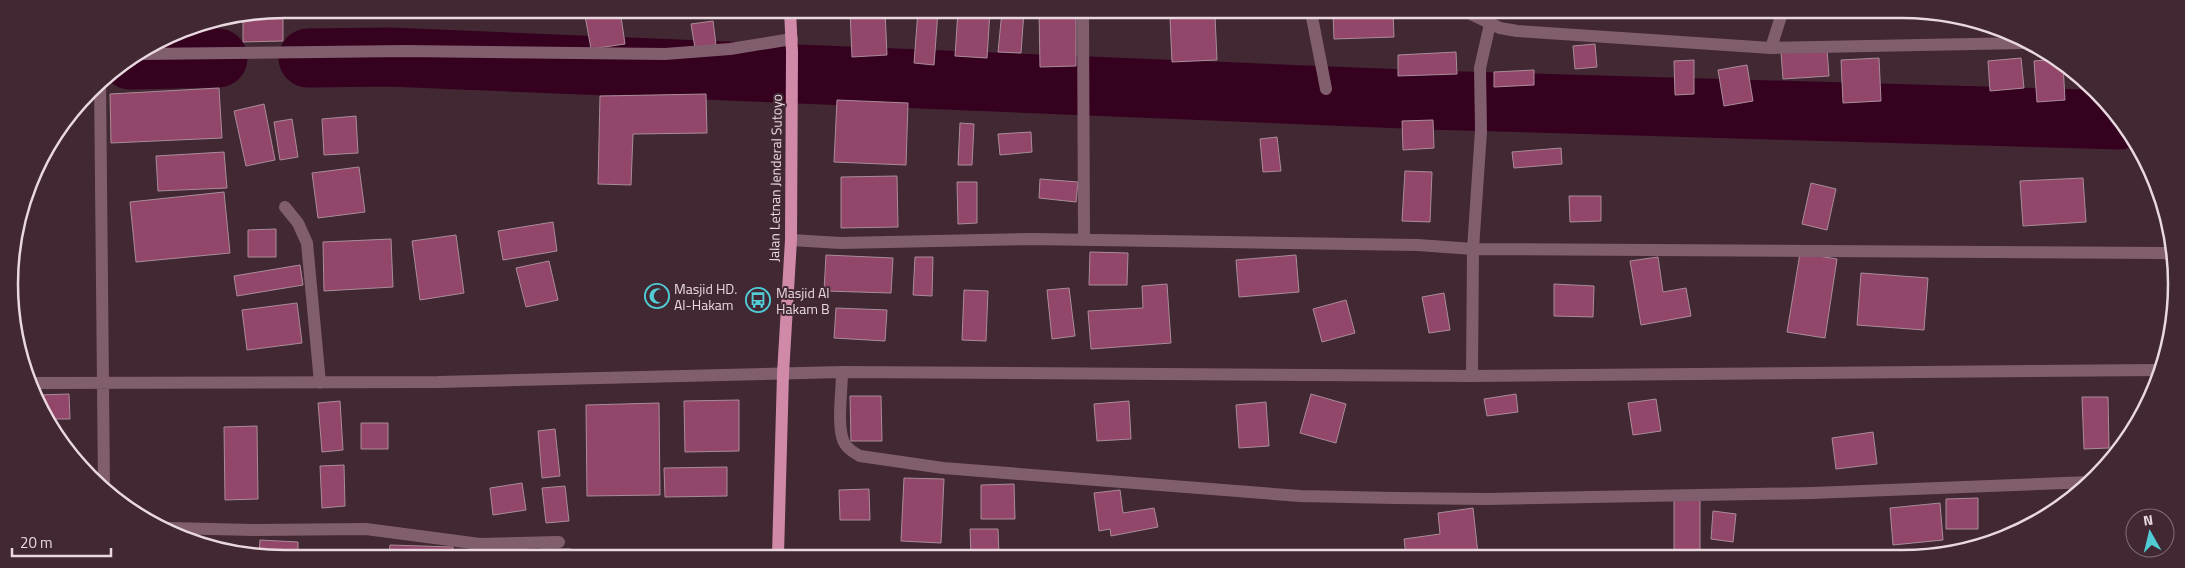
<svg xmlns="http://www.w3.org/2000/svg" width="2185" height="568" font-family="'Titillium Web',sans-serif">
<rect width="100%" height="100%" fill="#412833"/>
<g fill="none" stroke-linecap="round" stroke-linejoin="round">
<path stroke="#35011e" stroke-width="59" d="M308,58L389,57L1428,100L2119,120
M130,60L218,58"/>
</g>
<path fill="#92466a" stroke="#ab8c99" d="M283,9V41L243,42V17Z
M584,10H620L625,44L591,49Z
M693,10H725V14Z
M850,11H885L887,55L852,57Z
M918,11H938L934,65L914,63Z
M958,11H990L987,58L955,56Z
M1002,11H1024L1021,53L998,52Z
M1039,11H1076V66L1040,67Z
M1333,12H1393L1394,37L1334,39Z
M1215,16L1217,60L1172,62L1170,18Z
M713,21L716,45L695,48L691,24Z
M1595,44L1597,67L1575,69L1573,46Z
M1827,49L1829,76L1783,79L1781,52Z
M1456,52L1457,74L1398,76V55Z
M1879,58L1881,101L1843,103L1841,60Z
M2021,58L2024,88L1990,91L1988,61Z
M2058,59L2063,64L2065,100L2037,102L2034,61Z
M1694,60V94L1675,95L1674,61Z
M1747,65L1753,101L1724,106L1718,70Z
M1534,70V85L1494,87V72Z
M219,88L222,138L111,143L110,94Z
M706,94L707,133L633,134L631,185L598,184L600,96Z
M837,100L908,103L906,165L834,162Z
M264,104L275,160L246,166L234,111Z
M356,116L358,153L324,155L322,119Z
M292,119L298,157L280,160L274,122Z
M1433,120L1434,148L1403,150L1402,121Z
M960,123L974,124L972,165H958Z
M1031,132L1032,152L1000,155L998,134Z
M1277,137L1281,171L1263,172L1260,139Z
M1561,148L1562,164L1514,168L1512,152Z
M224,152L227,188L158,191L156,156Z
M359,167L365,212L318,218L312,173Z
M1405,171L1432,172L1430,222L1402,221Z
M897,176L898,227L841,228V177Z
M2083,178L2086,222L2023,226L2020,181Z
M1040,179L1078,182L1076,202L1039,198Z
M957,182H977V223L958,224Z
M1811,183L1836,189L1827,230L1802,224Z
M224,192L230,253L136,262L130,202Z
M1569,196H1601V221L1570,222Z
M553,222L557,251L503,260L498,231Z
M276,229V257H248V230Z
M456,235L464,293L420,300L412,241Z
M391,239L393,287L324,291L323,242Z
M1090,252L1128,253L1127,285H1089Z
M1800,253L1837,259L1825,338L1787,332Z
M826,255L893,258L891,293L824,291Z
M1296,255L1299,292L1239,297L1236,260Z
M915,257H933L932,296L913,295Z
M1658,257L1663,292L1686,288L1691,316L1641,325L1630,261Z
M549,261L558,300L526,307L516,268Z
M300,265L303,285L237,296L234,276Z
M1861,273L1928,278L1924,330L1857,325Z
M1167,284L1171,343L1091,349L1088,311L1143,308L1142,286Z
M1554,284L1594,286L1593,317L1554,316Z
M1069,288L1075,336L1052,339L1047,290Z
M964,290L988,291L986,341L962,340Z
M1444,293L1450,330L1429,333L1422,297Z
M1346,300L1355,333L1322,342L1313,309Z
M297,303L302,343L247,350L242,310Z
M836,308L887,310L885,341L834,338Z
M15,310L21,353H18L14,311Z
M69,394L70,419H50L38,395Z
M1311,394L1346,404L1336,443L1300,433Z
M1516,394L1518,412L1487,416L1484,399Z
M850,396H881L882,441H851Z
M2082,397H2108L2109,448L2084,449Z
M1656,399L1661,431L1633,435L1628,403Z
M739,400V451L685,452L684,401Z
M340,401L343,450L322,452L318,403Z
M1129,401L1131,439L1097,441L1094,404Z
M1266,402L1269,446L1239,448L1236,405Z
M659,403L660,495L587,496L586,405Z
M361,423H388V449H361Z
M257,426L258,499L225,500L224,427Z
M555,429L560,476L542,478L538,431Z
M1873,432L1877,464L1836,469L1832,438Z
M344,465L345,506L322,508L320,466Z
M727,467V496L665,497L664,468Z
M904,478L944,479L941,543L901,541Z
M522,483L526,510L493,515L490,488Z
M1014,484L1015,519H981V485Z
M565,486L569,521L546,523L542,488Z
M869,489L870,520H840L839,490Z
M1120,490L1123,513L1154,508L1158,527L1111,536L1110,529L1099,531L1094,493Z
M1978,498V529H1946V499Z
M1674,500H1700V557L1674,556Z
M1940,503L1943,540L1893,545L1890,508Z
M1473,508L1478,554L1460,556H1406L1404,539L1440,534L1438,513Z
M1713,511L1736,514L1733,542L1711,539Z
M970,529H998L999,555H971Z
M260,540L298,542V554H259Z
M390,545L453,547V554H389Z
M527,548V555L481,554V549Z
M540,549H571V555H540Z"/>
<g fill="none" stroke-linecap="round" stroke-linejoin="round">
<path stroke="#815e6d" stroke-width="12" d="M1083,11L1084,240
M1311,12L1326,89
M1467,12L1500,28L1517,31L1771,48L1782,13
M1771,48L2024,43
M140,54L405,51L665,54L730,49L792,39
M100,80L104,487
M285,207L298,223L307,243L320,383
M791,240L841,243L1032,239L1418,245L1473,249L2166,253L2171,256
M842,372C842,391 837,423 843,440C846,448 853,452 860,456L943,468L1300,496L1395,498L1487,499L1812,493L2090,482
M1472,376L1473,249L1481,131L1480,68L1490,24
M32,383L438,382L842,372L1472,376L2159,370
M168,528L254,530L366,529L480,544L559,542"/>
<path stroke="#d08aa8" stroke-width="12" d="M778,555L783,374L791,240L792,52L790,10"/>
</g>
<defs>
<symbol id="mosque-ring" viewBox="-11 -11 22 22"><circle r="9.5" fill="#412833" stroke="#51ccd5" stroke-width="1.5"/><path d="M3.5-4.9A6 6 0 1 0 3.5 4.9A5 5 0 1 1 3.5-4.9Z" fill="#51ccd5"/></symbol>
<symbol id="bus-ring" viewBox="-11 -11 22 22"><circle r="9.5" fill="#412833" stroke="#51ccd5" stroke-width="1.5"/><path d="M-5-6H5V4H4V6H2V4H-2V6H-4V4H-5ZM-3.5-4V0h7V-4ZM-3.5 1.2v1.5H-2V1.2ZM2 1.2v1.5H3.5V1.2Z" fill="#51ccd5"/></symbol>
</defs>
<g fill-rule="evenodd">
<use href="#mosque-ring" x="643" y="282" width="28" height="28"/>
<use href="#bus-ring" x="744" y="286" width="28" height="28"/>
</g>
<g text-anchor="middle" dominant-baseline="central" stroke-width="4" stroke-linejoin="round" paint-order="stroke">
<g font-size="14" fill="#e9d8df" stroke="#412833">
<text transform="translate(775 178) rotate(-89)">Jalan Letnan Jenderal Sutoyo</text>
</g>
<g font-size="14" fill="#e9d8df" stroke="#412833" text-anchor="start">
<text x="674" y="288">Masjid HD.<tspan x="674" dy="16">Al-Hakam</tspan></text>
<text x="776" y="292">Masjid Al<tspan x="776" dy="16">Hakam B</tspan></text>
</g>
</g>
<path d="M0 0H2185V568H0ZM284 18H1902A266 266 0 0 1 2168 284V284A266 266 0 0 1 1902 550H284A266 266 0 0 1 18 284V284A266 266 0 0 1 284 18Z" fill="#412833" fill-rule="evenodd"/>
<path fill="none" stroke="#e9d8df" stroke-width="2.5" d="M284 18H1902A266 266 0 0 1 2168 284V284A266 266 0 0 1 1902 550H284A266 266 0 0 1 18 284V284A266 266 0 0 1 284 18Z"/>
<g transform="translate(2150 533) rotate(352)"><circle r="24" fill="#412833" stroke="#846e78"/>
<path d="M0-4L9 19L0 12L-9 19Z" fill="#51ccd5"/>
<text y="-8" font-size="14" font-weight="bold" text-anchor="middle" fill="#e9d8df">N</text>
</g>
<path d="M12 548v8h99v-8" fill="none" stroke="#e9d8df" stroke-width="2.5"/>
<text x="20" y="548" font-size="15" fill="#e9d8df" stroke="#412833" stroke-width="4" paint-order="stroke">20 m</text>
</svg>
